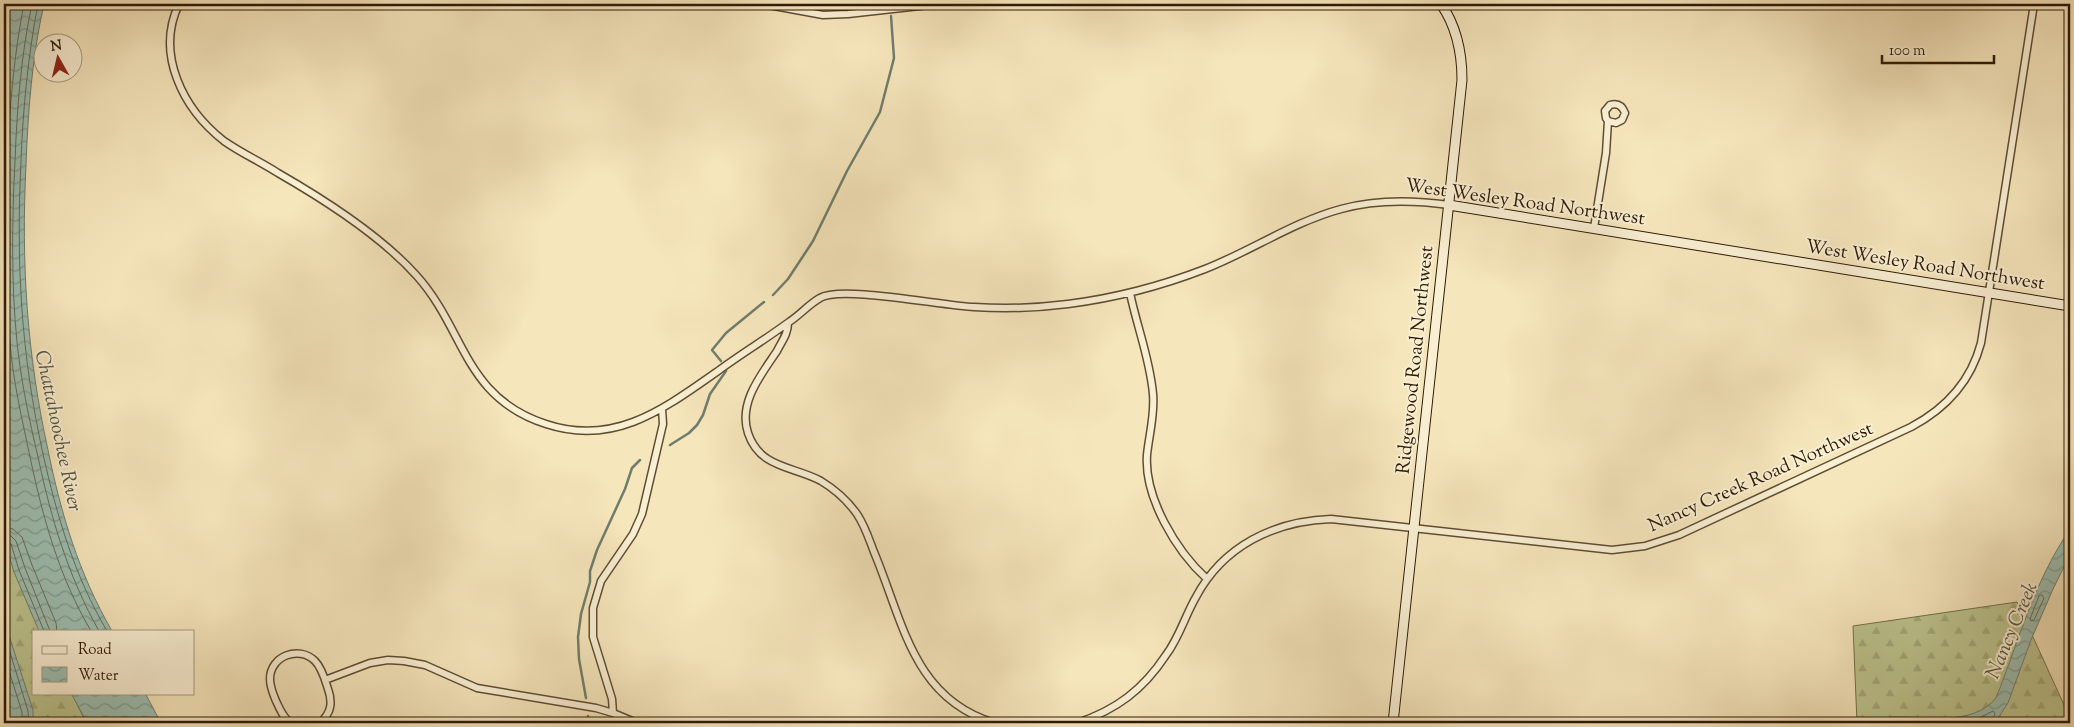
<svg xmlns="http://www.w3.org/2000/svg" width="2074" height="727" font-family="'Sorts Mill Goudy',serif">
<defs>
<pattern id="forest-firs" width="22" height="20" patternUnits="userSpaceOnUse" patternTransform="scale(1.25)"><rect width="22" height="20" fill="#bdc590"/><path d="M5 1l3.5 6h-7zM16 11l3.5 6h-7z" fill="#a3a97b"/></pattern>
<pattern id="water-waves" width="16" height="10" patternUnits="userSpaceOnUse" patternTransform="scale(1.25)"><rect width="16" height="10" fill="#9dbfb2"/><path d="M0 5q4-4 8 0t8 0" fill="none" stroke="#809a8f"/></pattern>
</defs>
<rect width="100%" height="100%" fill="#f6e6bc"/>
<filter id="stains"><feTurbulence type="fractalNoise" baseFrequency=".004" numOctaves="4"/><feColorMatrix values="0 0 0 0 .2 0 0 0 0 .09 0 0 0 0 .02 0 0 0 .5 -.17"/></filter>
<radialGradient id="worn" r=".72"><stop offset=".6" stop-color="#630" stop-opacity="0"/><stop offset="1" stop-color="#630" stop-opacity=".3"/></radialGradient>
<path fill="url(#forest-firs)" stroke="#75704a" d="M4,507L43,631H34V693H72L86,723H13L4,699Z
M2017,602L2070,718V723H1857L1853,626Z"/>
<path fill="url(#water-waves)" stroke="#707d6d" d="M4,4H44C32,57 28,111 26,165C21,263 27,355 48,450C61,514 79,574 112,631H39L14,572L4,539Z
M2070,529V555L2053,589L2031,640L2008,703L1996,721L1994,723H1873L1880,719L1891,717C1926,716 1972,727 1996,698C2020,638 2033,584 2070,529Z
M4,620L33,710V723H4Z
M71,693H145L161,723H87Z"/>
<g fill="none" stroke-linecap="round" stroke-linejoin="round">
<path stroke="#656c5c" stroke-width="1" d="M24,4C14,54 10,106 7,157C5,219 4,281 10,342C13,381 22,419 30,457C43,518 59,577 91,631
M32,4C21,55 17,108 15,161C12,221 11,282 17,342C21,381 29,419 38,457C51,518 68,576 99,631
M38,4C28,56 23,108 21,161C16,263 21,354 43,454C57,516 74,575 107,631
M4,527L13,529L22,537L32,565L56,623L57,631
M4,534L11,536L16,541L25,568L50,631
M4,541L11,544L19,570L44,631
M2042,595L2044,598L2034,620L2031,621L2030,619L2039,596Z
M4,633L28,711L29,723
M4,655L22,712V723
M1887,723C1914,718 1941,726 1968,721C1978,719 1985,715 1993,711L1995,714L1991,723"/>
<path stroke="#707d6d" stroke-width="2.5" d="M773,295L788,279L813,241L847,171L880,112L894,58L891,16
M721,361L712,350L726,333L764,302
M670,445L689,433L697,425L703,415L710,394L726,371
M586,698L579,659L578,637L581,614L590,582V571L597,550L625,489L632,468L640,460
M588,716V723"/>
<defs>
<path id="street" d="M179,4C155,54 183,109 224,141C241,153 261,162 278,173C325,200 380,235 416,275C466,330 463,397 546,424C615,447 665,408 718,371C741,354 766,339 789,322C800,315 809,304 820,298C841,285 943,306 974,307C1006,309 1037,308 1068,304C1115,298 1161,286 1205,269C1251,251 1293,222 1341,209C1377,199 1413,200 1449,205
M763,4L823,15L848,14L938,4
M1594,228L1606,153L1608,121L1606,118L1605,111L1610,105C1617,103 1622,105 1625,113L1622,120L1616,123L1608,121
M1130,293C1137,327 1150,359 1153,394C1155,414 1149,435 1147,455C1144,497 1176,551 1207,579
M788,323C788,334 782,341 777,351C761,375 738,403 748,433C760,469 794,466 821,481C836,490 847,500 857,514C865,526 869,539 874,552C903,621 913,699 995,723
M325,680L370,663L388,660L404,661L425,665L477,688L596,708L613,713L637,723
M613,713L612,699L593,637V608L601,581L633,534L642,514L663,424L662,409
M291,723C283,718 280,709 276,701C273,694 270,686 270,679C270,656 299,645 315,661C322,668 325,680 328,689C333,703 331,713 320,723
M1077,723C1116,710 1143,690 1166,655C1179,638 1185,616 1196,597C1223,546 1274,521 1331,519L1612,550L1645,546L1679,535L1911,427C1945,409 1971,381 1981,343L2034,4"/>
<path id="secondary" d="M1449,205L2070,306
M1393,723L1462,80C1462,53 1457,27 1441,4"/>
</defs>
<use href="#street" stroke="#5f4d33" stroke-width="9"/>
<use href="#secondary" stroke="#2d1a05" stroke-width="11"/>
<use href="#street" stroke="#f9efd3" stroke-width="6"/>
<use href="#secondary" stroke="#f9efd3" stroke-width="9"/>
</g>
<g text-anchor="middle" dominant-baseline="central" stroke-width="4" stroke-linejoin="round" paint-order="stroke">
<g font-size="19" fill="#2d1a05" stroke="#f9efd3">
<text transform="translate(1525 203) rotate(8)">West Wesley Road Northwest</text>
<text transform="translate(1925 266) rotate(9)">West Wesley Road Northwest</text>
<text transform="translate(1416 360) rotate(-84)">Ridgewood Road Northwest</text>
<text transform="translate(1761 478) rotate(-24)">Nancy Creek Road Northwest</text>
</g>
<g font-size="20" font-style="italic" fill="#545442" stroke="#f9efd3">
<text transform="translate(57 431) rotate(78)">Chattahoochee River</text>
<text transform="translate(2013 631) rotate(-67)">Nancy Creek</text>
</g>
</g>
<rect width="2074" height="727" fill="none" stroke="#f6e6bc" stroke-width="20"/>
<rect x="5" y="5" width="2064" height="717" fill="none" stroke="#2d1a05" stroke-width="2.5"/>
<rect x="10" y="10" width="2054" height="707" fill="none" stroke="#2d1a05"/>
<rect x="32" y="630" width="162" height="65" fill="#f9efd3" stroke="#a79a81"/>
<rect x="42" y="646" width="25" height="8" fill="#f9efd3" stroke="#a79a81"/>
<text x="78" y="654" font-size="15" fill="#2d1a05">Road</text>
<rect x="42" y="667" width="25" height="15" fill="url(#water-waves)" stroke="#a79a81"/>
<text x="78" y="680" font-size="15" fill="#2d1a05">Water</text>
<g transform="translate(58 58) rotate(352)"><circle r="24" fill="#f9efd3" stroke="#a79a81"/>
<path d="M0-4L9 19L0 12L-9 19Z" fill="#8f2418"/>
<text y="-8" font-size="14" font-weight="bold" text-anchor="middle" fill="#2d1a05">N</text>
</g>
<path d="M1882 55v8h112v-8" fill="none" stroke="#2d1a05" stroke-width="2.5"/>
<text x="1889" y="55" font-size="15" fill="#2d1a05" stroke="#f9efd3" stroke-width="4" paint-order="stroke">100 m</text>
<rect width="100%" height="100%" filter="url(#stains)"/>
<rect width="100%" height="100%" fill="url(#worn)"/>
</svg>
